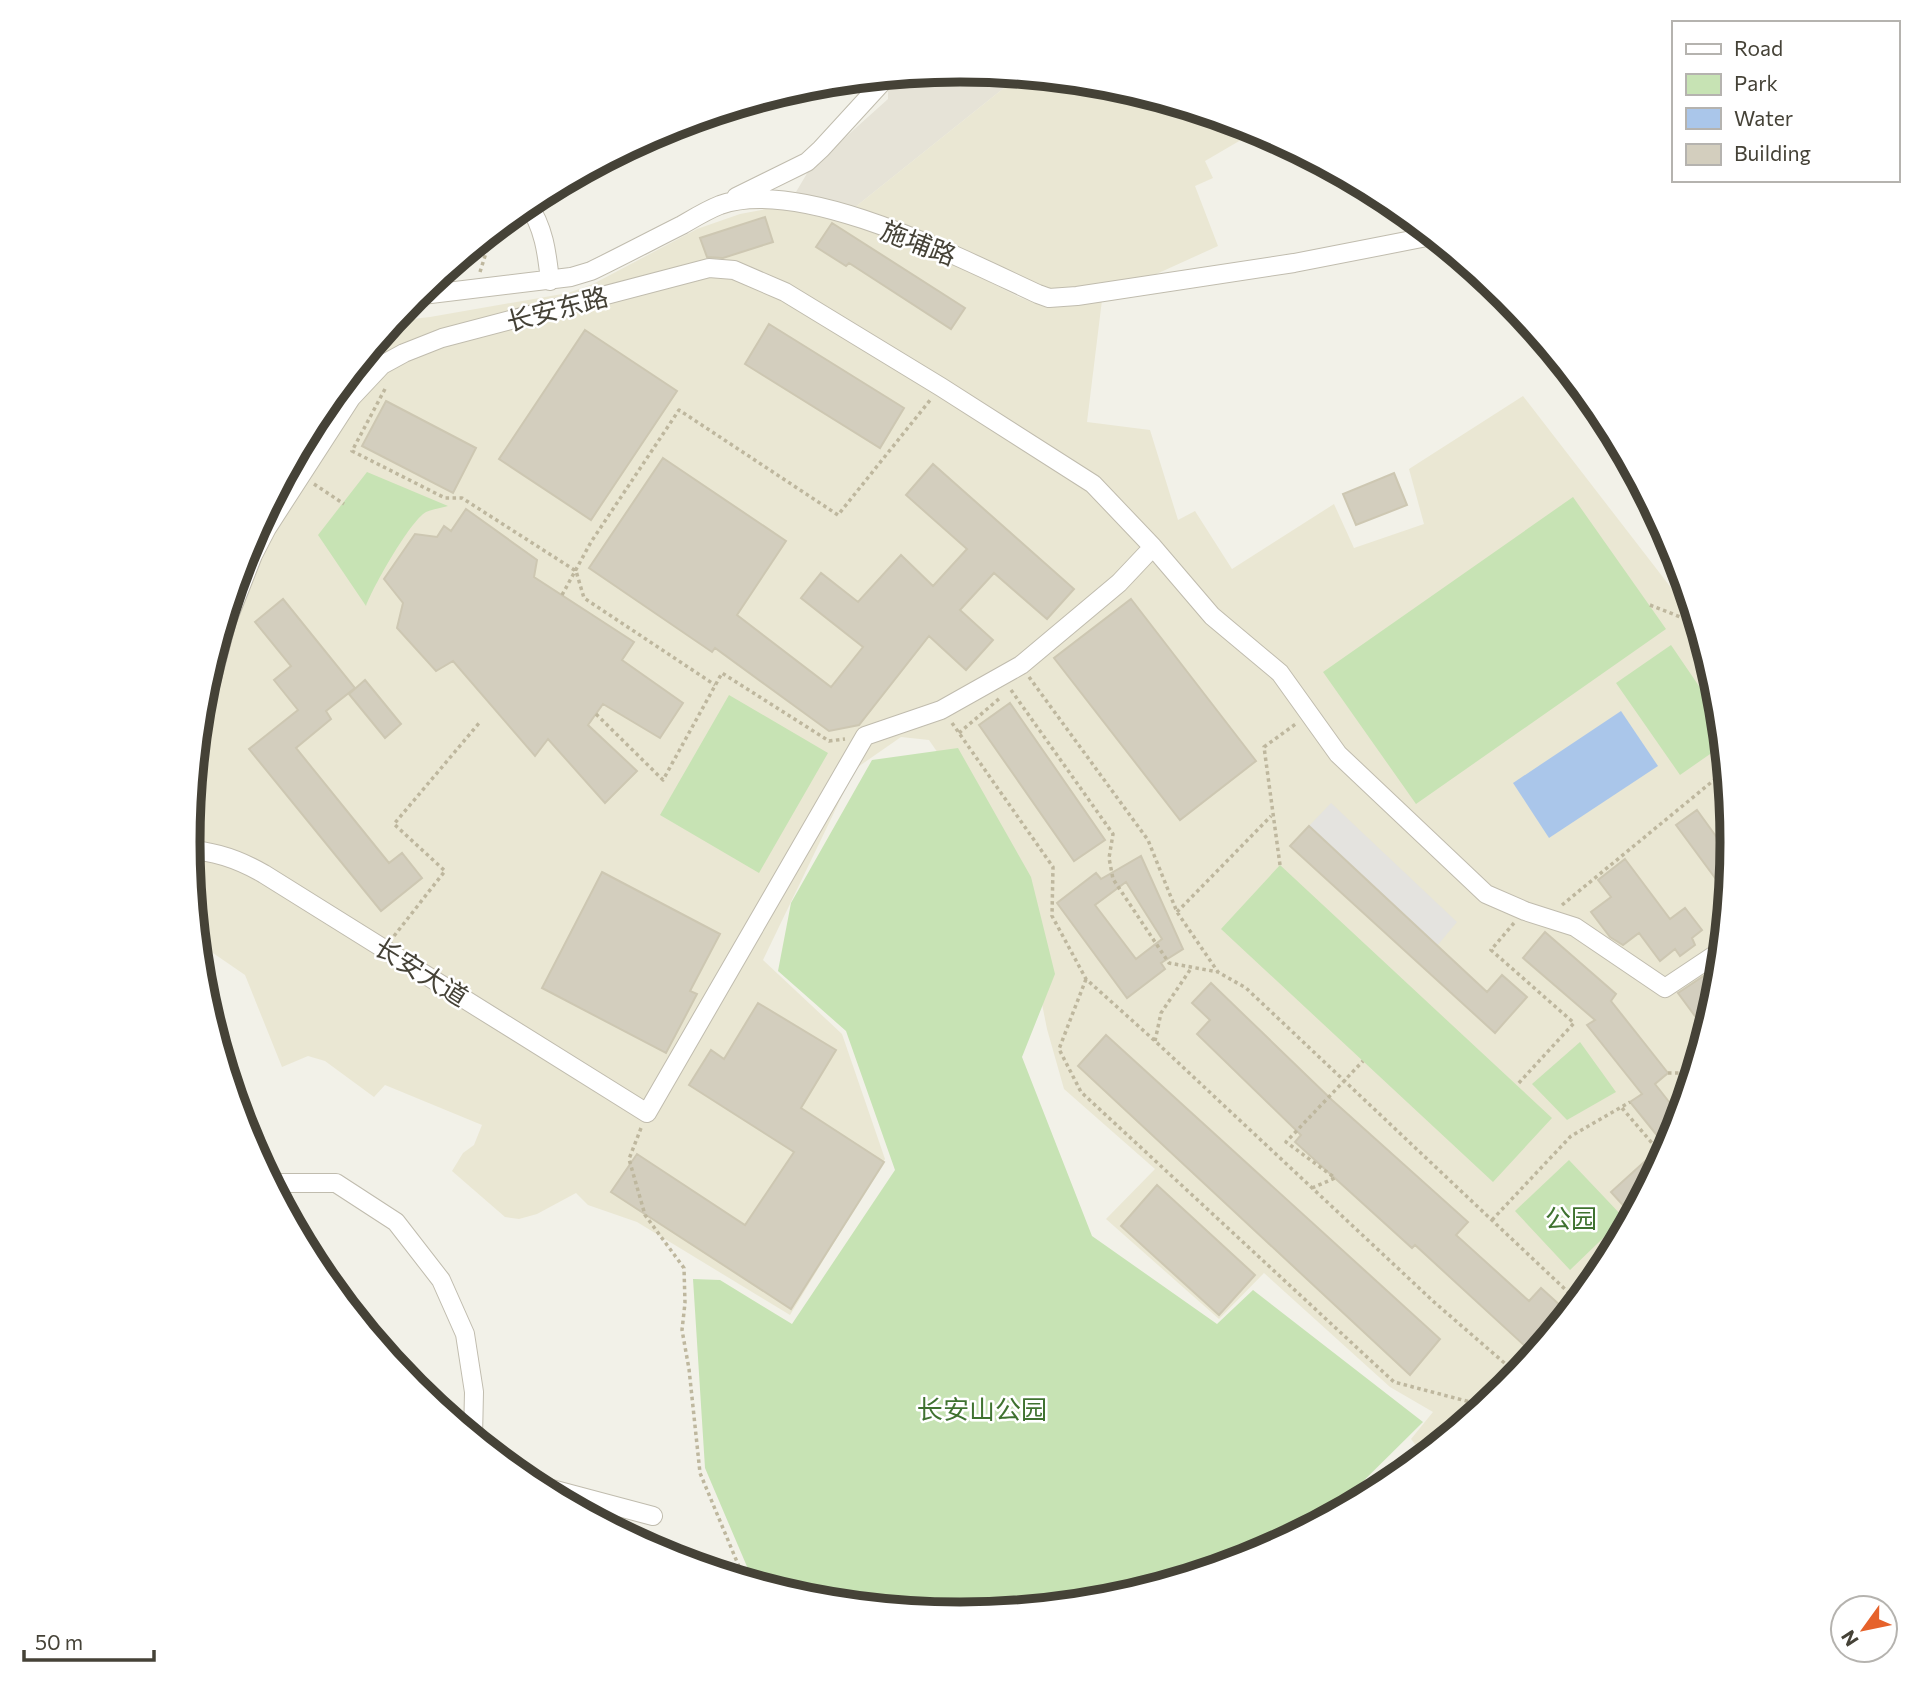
<svg xmlns="http://www.w3.org/2000/svg" width="1920" height="1685" font-family="Commissioner,'Noto Sans SC',sans-serif">
<rect width="100%" height="100%" fill="#f2f1e8"/>
<path fill="#e6e3d7" d="M960,70L1019,76L849,212L796,192L809,170L888,99V85L896,76Z"/>
<path fill="#eae7d3" d="M1019,76L1111,85L1258,130L1205,161L1213,178L1195,186L1218,246L1141,281L1058,295L849,212Z
M766,209H785L838,221L905,242L946,260L1019,297L1047,308L1102,300L1087,422L1150,430L1178,520L1195,511L1232,569L1334,504L1354,548L1424,524L1409,469L1523,396L1696,620L1718,692L1732,843L1718,994L1674,1138L1602,1272L1506,1389L1424,1456L1411,1439L1433,1412L1390,1387L1264,1273L1219,1319L1106,1219L1155,1169L1064,1089L1047,1029L1026,924L1009,857L929,740L901,737L855,769L763,960L842,1034L885,1159L790,1315L637,1222L588,1205L576,1193L537,1214L519,1219L505,1217L452,1171L463,1153L474,1145L482,1125L385,1085L374,1097L325,1061L308,1056L282,1067L245,975L197,942L188,842L202,691L246,547L318,413L394,321L430,317L568,293L593,284L697,229L740,214Z"/>
<path fill="#c7e3b4" d="M367,472L448,506C441,508 433,509 426,512C410,521 373,587 366,606L318,535Z
M1573,497L1666,629L1416,804L1323,672Z
M1671,645L1720,717L1723,745L1680,775L1616,683Z
M729,695L828,753L759,873L660,815Z
M958,748L1031,877L1055,974L1022,1057L1092,1236L1217,1324L1253,1290L1423,1422L1324,1520L1255,1556L1110,1600L960,1615L809,1600L754,1583L705,1468L693,1279L720,1280L792,1324L895,1170L846,1031L778,971L791,903L872,760Z
M1280,865L1552,1118L1493,1182L1221,929Z
M1580,1042L1616,1092L1567,1120L1532,1084Z
M1569,1160L1624,1218L1570,1270L1515,1211Z"/>
<path fill="#e4e3df" d="M1331,803L1457,922L1436,947L1309,826Z"/>
<path fill="#aac6ea" d="M1621,711L1658,766L1549,838L1513,783Z"/>
<path fill="#d3cebe" stroke="#cdc7b2" stroke-width="2" fill-rule="evenodd" d="M765,217L773,242L723,258L707,257L700,238Z
M832,223L965,308L951,329L849,263L846,266L816,247Z
M769,324L904,408L880,448L745,364Z
M585,330L677,391L591,520L499,459Z
M386,401L476,448L453,493L362,446Z
M663,458L786,541L737,615L831,687L863,647L801,598L821,573L858,602L901,555L933,586L967,549L906,495L933,464L1074,589L1047,619L994,573L960,610L993,640L966,670L929,636L859,725L829,731L715,648L712,652L589,568Z
M1394,473L1407,505L1356,525L1343,494Z
M466,509L537,560L534,577L634,642L622,660L683,703L660,738L603,704L588,725L637,771L605,803L548,739L535,756L453,661L436,671L397,628L403,603L384,579L415,534L437,537L444,526L451,531Z
M283,599L355,688L326,711L331,719L296,748L389,863L402,853L422,878L381,911L249,749L298,710L274,680L291,666L255,622Z
M1131,599L1256,761L1180,820L1054,658Z
M365,680L401,724L385,738L349,694Z
M1010,703L1105,840L1074,861L979,725Z
M1697,810L1731,857L1727,894L1676,825Z
M1309,826L1487,992L1502,975L1527,997L1495,1033L1290,846Z
M1141,856L1183,949L1161,963L1165,969L1127,998L1057,903L1096,873L1101,879ZM1126,882L1162,939L1136,959L1095,905Z
M1625,859L1670,919L1685,908L1702,930L1692,938L1695,945L1680,956L1675,949L1660,961L1639,933L1623,945L1610,937L1591,912L1611,897L1598,880Z
M602,872L720,934L690,991L697,994L666,1053L542,988Z
M1545,932L1616,994L1611,1001L1668,1073L1655,1084L1680,1116L1674,1138L1632,1215L1611,1192L1664,1144L1630,1102L1642,1094L1587,1025L1595,1020L1523,958Z
M1705,975L1718,992L1706,1031L1678,993Z
M1211,983L1332,1100L1468,1222L1456,1235L1529,1301L1541,1288L1562,1307L1526,1347L1415,1245L1412,1248L1295,1142L1301,1135L1197,1034L1210,1020L1192,1003Z
M758,1003L836,1050L801,1108L884,1162L791,1309L611,1192L637,1154L745,1225L794,1152L689,1085L711,1050L724,1059Z
M1106,1035L1440,1339L1410,1375L1078,1066Z
M1157,1185L1255,1275L1219,1315L1121,1226Z"/>
<g fill="none" stroke-linecap="round" stroke-linejoin="round">
<defs>
<path id="minor" d="M736,197L807,162L821,149L887,77
M527,203C544,227 547,253 550,281
M414,296L571,277L591,271C622,256 652,240 682,225C694,218 707,210 720,205C802,176 962,259 1038,294L1049,298L1077,296L1294,263L1432,236
M198,732L227,621L253,555L267,528L351,398L382,365L404,353L442,338L709,268L734,270L785,292L941,387L1093,484L1153,547L1212,616L1280,673L1338,754L1486,894L1525,911L1575,927L1665,988L1722,950
M188,850C216,851 240,860 264,874L647,1113L865,736L941,710L1021,665L1119,583L1153,547
M270,1183H336L396,1222L441,1280L465,1334L474,1392L473,1437
M529,1483L653,1516"/>
</defs>
<use href="#minor" stroke="#c0bcae" stroke-width="20"/>
<path stroke="#beb79e" stroke-width="3.5" stroke-dasharray="3.5 3.5" stroke-linecap="butt" d="M445,271L456,272
M480,272L491,237L489,235
M385,389L352,451L445,498H462L576,571L584,598L715,685
M314,484L344,504
M562,595L591,542L679,410L838,515L931,399
M1650,605L1683,618L1706,654
M1029,677L1148,840L1177,912L1218,972L1246,988L1568,1292L1581,1298
M1011,690L1113,834L1109,858L1113,879L1169,963L1218,972
M596,714L663,780L722,673L829,741L845,739
M952,723L1053,867L1052,916L1086,979L1155,1041L1434,1302L1516,1373
M959,733L1000,698
M1280,865L1264,747L1297,723
M1562,905L1725,771
M1177,912L1271,816
M1514,923L1491,950L1574,1023L1517,1085
M394,936L445,871L394,824L480,722
M1086,979L1059,1049L1081,1092L1394,1382L1474,1403L1516,1373L1544,1343
M1155,1041L1161,1013L1192,967
M1668,1073H1692L1693,1075
M1622,1108L1664,1157
M641,1128L629,1159L645,1215L684,1268L685,1303L682,1330L689,1369L700,1473L745,1581
M1312,1188L1335,1178L1286,1142L1363,1061
M1492,1220L1571,1136L1630,1102
M1589,1287L1602,1260L1615,1247"/>
<use href="#minor" stroke="#fff" stroke-width="18"/>
</g>
<g text-anchor="middle" dominant-baseline="central" stroke-width="5" stroke-linejoin="round" paint-order="stroke">
<g font-size="26" fill="#454237" stroke="#fff">
<text transform="translate(919 242) rotate(21)">施埔路</text>
<text transform="translate(557 308) rotate(-15)">长安东路</text>
<text transform="translate(422 971) rotate(32)">长安大道</text>
</g>
<g font-size="26" fill="#3f7230" stroke="#fff">
<text x="1571" y="1217">公园</text>
<text x="982" y="1408">长安山公园</text>
</g>
</g>
<path d="M0 0H1920V1685H0ZM200 842a760 760 0 1 1 1520 0a760 760 0 1 1-1520 0Z" fill="#fff" fill-rule="evenodd"/>
<path fill="none" stroke="#454237" stroke-width="9" d="M200 842a760 760 0 1 1 1520 0a760 760 0 1 1-1520 0Z"/>
<rect x="1672" y="21" width="228" height="161" fill="#ffffff" stroke="#b5b3af" stroke-width="2"/>
<rect x="1686" y="44" width="35" height="10" fill="#ffffff" stroke="#b5b3af" stroke-width="2"/>
<text x="1734" y="56" font-size="21" fill="#454237">Road</text>
<rect x="1686" y="74" width="35" height="21" fill="#c7e3b4" stroke="#b5b3af" stroke-width="2"/>
<text x="1734" y="91" font-size="21" fill="#454237">Park</text>
<rect x="1686" y="108" width="35" height="21" fill="#aac6ea" stroke="#b5b3af" stroke-width="2"/>
<text x="1734" y="126" font-size="21" fill="#454237">Water</text>
<rect x="1686" y="144" width="35" height="21" fill="#d3cebe" stroke="#b5b3af" stroke-width="2"/>
<text x="1734" y="161" font-size="21" fill="#454237">Building</text>
<g transform="translate(1864 1629) rotate(237)"><circle r="33" fill="#ffffff" stroke="#b5b3af" stroke-width="2"/>
<path d="M0-5L12 26L0 18L-12 26Z" fill="#e6622b"/>
<text y="-10" font-size="19" font-weight="bold" text-anchor="middle" fill="#454237">N</text>
</g>
<path d="M24 1650v10h130v-10" fill="none" stroke="#454237" stroke-width="3.5"/>
<text x="35" y="1650" font-size="21" fill="#454237" stroke="#ffffff" stroke-width="5" paint-order="stroke">50 m</text>
</svg>
